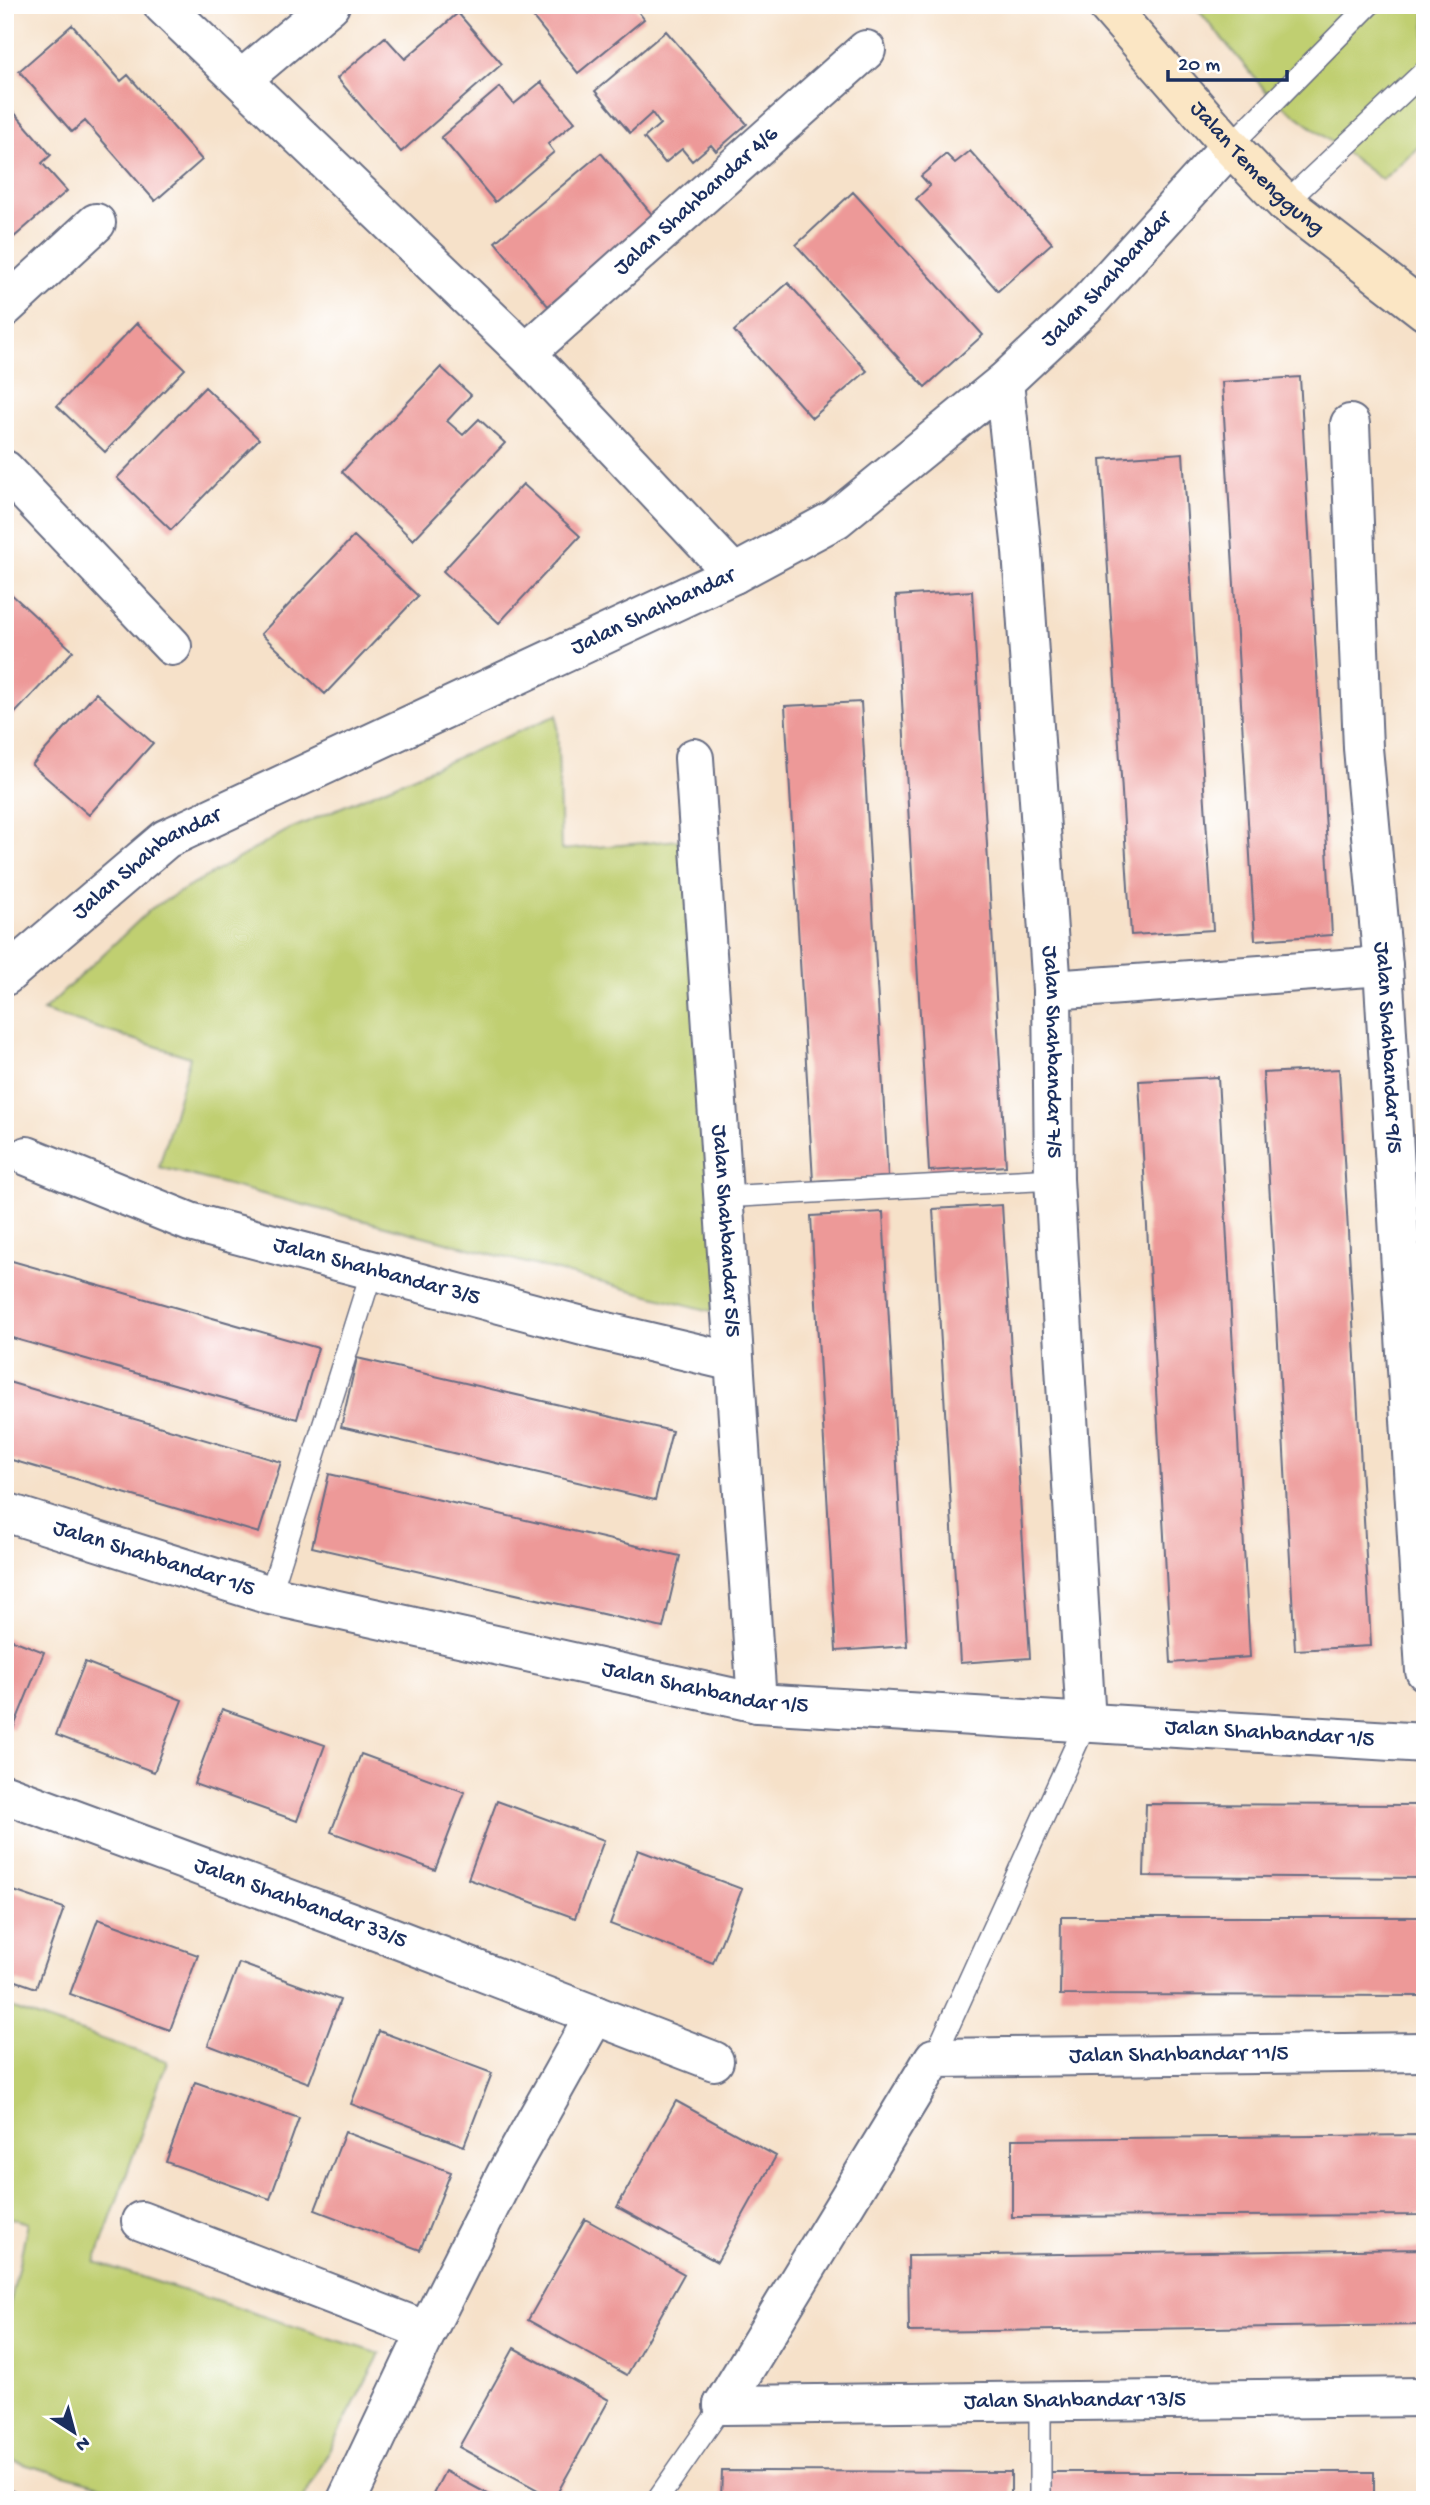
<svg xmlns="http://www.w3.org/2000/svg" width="1430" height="2505" font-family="'Gochi Hand',sans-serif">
<rect width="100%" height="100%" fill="#fff"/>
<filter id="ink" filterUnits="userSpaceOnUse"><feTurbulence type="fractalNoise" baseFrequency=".0143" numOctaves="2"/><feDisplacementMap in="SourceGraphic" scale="14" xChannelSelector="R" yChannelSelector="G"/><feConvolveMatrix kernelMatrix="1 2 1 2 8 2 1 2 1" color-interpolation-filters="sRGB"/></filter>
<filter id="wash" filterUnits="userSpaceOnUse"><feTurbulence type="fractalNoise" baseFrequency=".00686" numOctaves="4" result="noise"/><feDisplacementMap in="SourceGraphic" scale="28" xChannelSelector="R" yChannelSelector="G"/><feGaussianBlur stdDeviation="1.57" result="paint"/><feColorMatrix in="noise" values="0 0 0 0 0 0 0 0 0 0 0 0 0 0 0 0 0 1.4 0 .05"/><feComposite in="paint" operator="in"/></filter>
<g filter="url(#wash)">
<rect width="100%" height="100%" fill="#f6e1c9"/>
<path fill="#c0cf71" stroke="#6e7f68" stroke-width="2" d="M1194,5H1425V141L1382,180L1269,95Z
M557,715L561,850L691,839L722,1314L159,1167L190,1057L43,1011L152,908L288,830Z
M5,2006L167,2061L95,2262L380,2354L303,2500H155L5,2459V2327L28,2223L5,2216Z"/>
<g id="blocks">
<path fill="#ed9998" d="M523,5H633L644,19L578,73Z
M458,13L502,64L401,152L337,78L385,37L405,59Z
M72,25L121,81L128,75L202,160L155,201L85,121L72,132L19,71Z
M666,31L747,124L716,151L711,145L692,161L682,149L665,163L644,138L660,124L652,113L630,133L595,91Z
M541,82L575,122L548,144L554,152L495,202L441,137L500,87L514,104Z
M12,110L51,155L42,163L67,191L13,238L5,229V116Z
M970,151L1052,243L998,291L916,199L930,186L921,176L946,154L955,163Z
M601,153L655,218L548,306L495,242Z
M853,192L983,335L925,387L796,245Z
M788,283L867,371L812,418L734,331Z
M137,323L185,369L105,452L57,406Z
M441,367L471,395L447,421L463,435L479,419L505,443L413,540L342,472Z
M1300,377L1332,935L1255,940L1222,382Z
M205,387L259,439L171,530L117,478Z
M1183,453L1213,930L1131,935L1101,459Z
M523,484L580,536L499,623L443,571Z
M354,536L418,596L325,694L261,634Z
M8,591L73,651L5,724V594Z
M972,591L1006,1166L929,1171L896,596Z
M96,693L153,743L89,815L32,765Z
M861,702L888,1177L813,1181L785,706Z
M1339,1069L1371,1646L1295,1650L1263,1073Z
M1218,1077L1250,1657L1171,1663L1139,1081Z
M1002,1205L1030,1658L960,1663L933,1209Z
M883,1212L907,1646L836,1651L811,1216Z
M5,1259L318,1348L297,1419L5,1336Z
M357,1358L672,1431L655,1500L341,1427Z
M5,1381L281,1462L259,1533L5,1458Z
M329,1474L680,1556L663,1628L312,1547Z
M5,1637L44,1652L13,1729L5,1726Z
M85,1662L182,1700L154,1772L56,1735Z
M222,1709L325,1745L297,1821L194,1784Z
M361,1754L465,1792L435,1870L331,1832Z
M497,1801L604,1840L575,1918L468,1879Z
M1146,1804L1425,1805V1878L1144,1876Z
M638,1850L742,1889L713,1963L610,1924Z
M5,1888L64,1908L36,1988L5,1977Z
M1061,1917H1425V1996L1060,1995Z
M98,1919L198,1955L170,2030L70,1994Z
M239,1963L340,2000L309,2083L208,2045Z
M379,2031L492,2073L464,2146L351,2104Z
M195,2082L299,2118L270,2199L166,2162Z
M676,2101L776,2156L717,2262L617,2207Z
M345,2132L451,2172L420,2250L315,2210Z
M1425,2135V2215L1012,2217V2139Z
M585,2219L684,2274L627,2375L528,2320Z
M1425,2249V2325L909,2332L908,2256Z
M514,2348L609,2400L554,2499L459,2447Z
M445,2471L499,2500H430Z
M722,2471L1011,2472V2500H721Z
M1050,2472H1374V2500H1050Z
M5,2488L35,2500H5Z"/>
</g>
</g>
<g filter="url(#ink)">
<use href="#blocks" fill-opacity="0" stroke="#686d83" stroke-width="2"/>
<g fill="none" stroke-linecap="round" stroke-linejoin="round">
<defs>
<path id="lane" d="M1230,146L1369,5
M1285,203L1425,71
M723,1197L1054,1179
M270,1595L372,1271
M934,2058L1086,1723
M1040,2401V2500
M657,2500L723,2405"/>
<g id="street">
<path d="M163,5L526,353L734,574"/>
<path d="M242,79L330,5"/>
<path d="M5,307L96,223"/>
<path id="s1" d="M526,353L866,50"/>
<path id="s2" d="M1004,382L1022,551L1052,990L1054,1179L1086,1723"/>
<path id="s3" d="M1350,424L1363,748L1383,966L1425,1671"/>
<path d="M5,470L172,646"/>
<path id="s4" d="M694,758L757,1703"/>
<path id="s5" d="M5,976L166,839L734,574L836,519L1004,382L1084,307L1230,146"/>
<path d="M1052,990L1383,966"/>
<path id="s6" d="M27,1156L190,1222L594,1329L734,1362"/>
<path id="s7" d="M5,1512L270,1595L757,1703L1425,1743"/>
<path id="s8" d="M5,1794L384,1934L714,2061"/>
<path d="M141,2221L427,2331"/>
<path id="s9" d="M723,2405L934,2058L1425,2052"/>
<path id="s10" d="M723,2405L1425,2397"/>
<path d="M347,2500L427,2331L506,2174L595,2015"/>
</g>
<g id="secondary">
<path id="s11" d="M1107,5L1230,146L1285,203L1425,311"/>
</g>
</defs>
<use href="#lane" stroke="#686d83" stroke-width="24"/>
<use href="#street" stroke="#686d83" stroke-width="42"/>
<use href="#secondary" stroke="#686d83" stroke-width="42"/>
<use href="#lane" stroke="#fff" stroke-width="21"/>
<use href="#street" stroke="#fff" stroke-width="38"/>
<use href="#secondary" stroke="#fbe6c4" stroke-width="38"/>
</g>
</g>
<g text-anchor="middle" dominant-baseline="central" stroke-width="5" stroke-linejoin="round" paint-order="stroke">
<g font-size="23" fill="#1b2f5e" stroke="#fff">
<text stroke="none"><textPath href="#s11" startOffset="222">Jalan Temenggung</textPath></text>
<text stroke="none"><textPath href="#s1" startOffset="228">Jalan Shahbandar 4/6</textPath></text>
<text stroke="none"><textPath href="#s5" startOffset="1316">Jalan Shahbandar</textPath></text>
<text stroke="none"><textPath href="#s5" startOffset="749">Jalan Shahbandar</textPath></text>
<text stroke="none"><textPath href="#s5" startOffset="182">Jalan Shahbandar</textPath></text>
<text stroke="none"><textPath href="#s3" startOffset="625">Jalan Shahbandar 9/5</textPath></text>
<text stroke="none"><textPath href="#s2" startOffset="672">Jalan Shahbandar 7/5</textPath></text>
<text stroke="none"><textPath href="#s4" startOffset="474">Jalan Shahbandar 5/5</textPath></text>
<text stroke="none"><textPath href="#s6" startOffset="369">Jalan Shahbandar 3/5</textPath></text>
<text stroke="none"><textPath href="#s7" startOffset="156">Jalan Shahbandar 1/5</textPath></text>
<text stroke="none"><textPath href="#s7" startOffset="723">Jalan Shahbandar 1/5</textPath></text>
<text stroke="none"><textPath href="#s7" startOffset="1290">Jalan Shahbandar 1/5</textPath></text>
<text stroke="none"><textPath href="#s8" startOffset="315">Jalan Shahbandar 33/5</textPath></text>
<text stroke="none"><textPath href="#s9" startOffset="651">Jalan Shahbandar 11/5</textPath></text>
<text stroke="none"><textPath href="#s10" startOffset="352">Jalan Shahbandar 13/5</textPath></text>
</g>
</g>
<rect width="1430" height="2505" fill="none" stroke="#fff" stroke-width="28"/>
<g transform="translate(74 2432) rotate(144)" stroke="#ffffff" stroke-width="5" paint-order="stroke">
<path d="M0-5L12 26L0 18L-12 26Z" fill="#1b2f5e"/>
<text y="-10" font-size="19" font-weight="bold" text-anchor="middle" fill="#1b2f5e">N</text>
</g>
<path d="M1168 70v10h119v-10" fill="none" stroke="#1b2f5e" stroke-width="3.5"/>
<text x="1178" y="70" font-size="21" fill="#1b2f5e" stroke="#ffffff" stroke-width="5" paint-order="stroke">20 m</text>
</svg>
